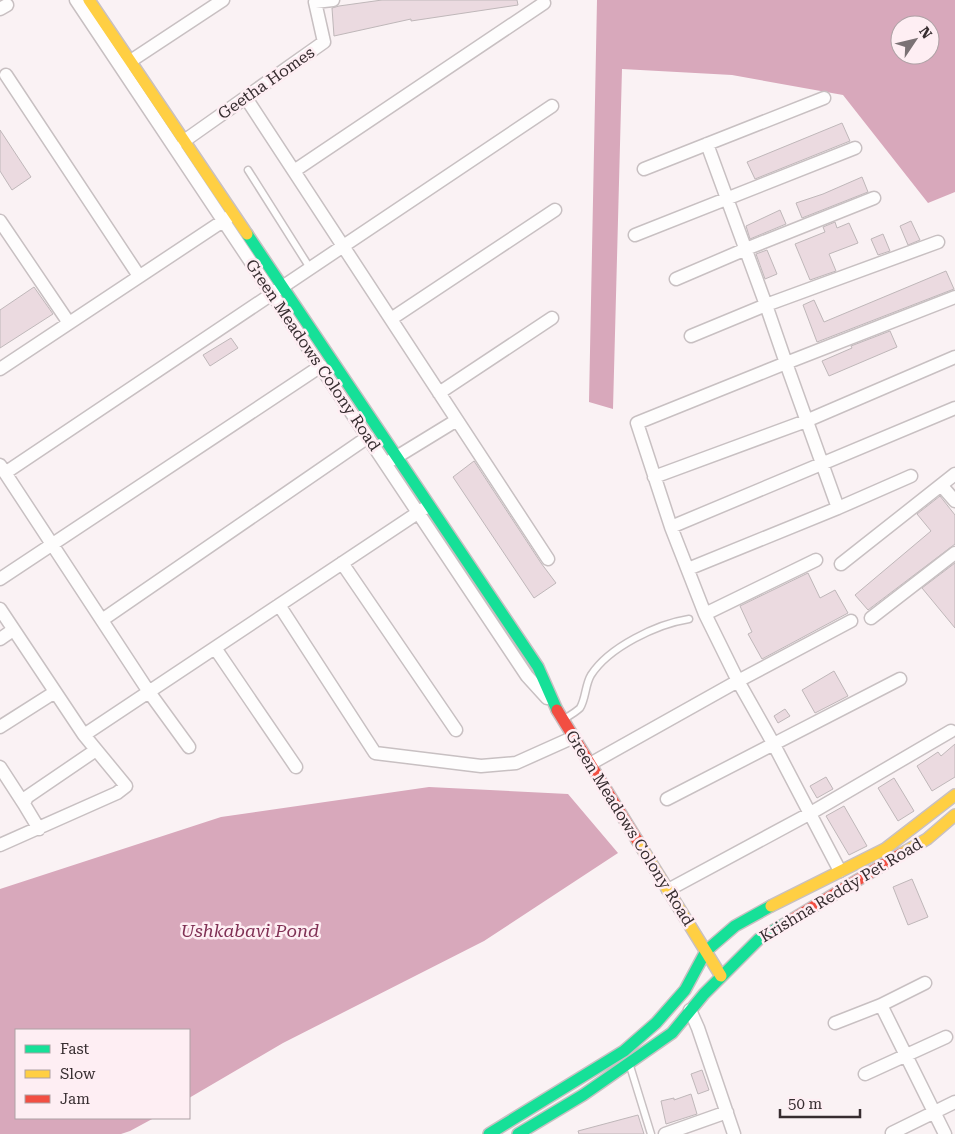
<svg xmlns="http://www.w3.org/2000/svg" width="955" height="1134" font-family="'Roboto Serif',serif">
<rect width="100%" height="100%" fill="#faf2f4"/>
<path fill="#d8a8bb" fill-rule="evenodd" d="M597,0H955V192L928,203L843,95L732,75L622,69L613,409L589,402ZM900,25H930V55H900Z
M429,787L568,794L618,853L484,941L283,1043L189,1098V1030H16V1118H154L130,1131L121,1134H0V889L221,817Z"/>
<path fill="#ebdae0" stroke="#bfb7b9" d="M382,0H517L518,5L411,21V19L334,36L332,8L339,6Z
M842,123L850,141L755,179L747,162Z
M0,130L31,177L12,190L0,171Z
M862,177L868,192L802,218L796,203L823,194Z
M780,210L786,224L750,239L746,226Z
M911,221L920,240L908,245L900,226Z
M835,222L837,228L849,223L858,243L829,254L836,271L810,280L795,244L825,232L823,227Z
M883,234L890,251L878,255L871,239Z
M767,250L777,274L765,279L756,254Z
M946,271L954,289L817,342L803,305L814,300L824,322Z
M34,287L53,314L0,348V310Z
M890,331L897,347L829,376L822,361L852,348L851,346Z
M231,338L238,348L210,366L203,355Z
M474,461L541,563L556,583L534,598L453,477Z
M940,496L955,515V544L868,610L855,595L931,531L917,514Z
M955,563V628L922,588Z
M808,573L820,598L835,590L848,613L762,659L748,634L752,632L740,606Z
M834,671L848,696L815,713L802,690Z
M785,709L790,716L778,723L774,716Z
M955,744V777L932,791L917,766L938,752L941,756Z
M826,777L833,789L817,798L810,786Z
M894,778L914,811L898,821L878,788Z
M844,806L867,846L849,855L826,816Z
M912,879L928,917L908,925L893,887Z
M702,1070L709,1090L698,1094L691,1074Z
M691,1094L697,1114L666,1124L661,1101L674,1098V1100Z
M638,1115L644,1134H579L578,1131Z"/>
<g fill="none" stroke-linecap="round" stroke-linejoin="round">
<defs>
<path id="lane" d="M248,170L310,268
M564,719C569,716 576,712 580,708C586,698 585,685 591,675C609,647 657,624 689,619
M630,1066L651,1134"/>
<path id="street" d="M76,0L527,676L547,698
M0,9L7,5
M123,66L223,0
M6,75L139,276
M246,98L548,559
M184,141L324,42L315,2L333,0
M707,144L766,305L786,363L637,423L671,527L705,614L738,681L773,743L840,871
M644,169L824,98
M294,171L544,3
M0,221L69,323
M635,235L855,148
M676,279L746,249L874,198
M391,319L555,210
M691,336L766,305L938,242
M0,369L229,217
M439,393L552,318
M390,461L457,420
M0,465L149,692L189,747
M5,473L552,106
M654,477L806,421L955,357
M941,485L955,501
M838,508L786,363L955,297
M671,527L955,408
M342,563L456,730
M841,564L955,474
M688,569L838,508L911,476
M0,579L321,366
M279,605L375,753L481,766L516,763L574,737
M0,609L84,735L126,786L117,793L0,845
M705,614L816,560
M871,618L955,553
M102,620L368,437
M0,639L13,630
M215,648L296,767
M0,727L55,692
M84,735L425,508
M590,764L738,681L851,621
M0,767L24,804
M667,799L900,679
M39,829L24,804L27,797L96,750
M668,890L809,814L951,731
M881,1005L945,1134
M690,1010L698,1028L734,1134
M835,1023L881,1005L925,983
M865,1074L946,1037
M892,1133L955,1102
M665,1134L727,1112"/>
<path id="fast" d="M247,234L538,667L557,710
M489,1134L624,1051L656,1023L685,990L706,951L735,926L771,906
M518,1134L583,1095L672,1033L704,994L759,939L788,922"/>
<path id="slow" d="M89,0L247,234
M637,840L721,976
M901,854L927,839L955,815
M771,906L885,849L955,795"/>
<path id="jam" d="M557,710L637,840
M788,922L901,854"/>
</defs>
<use href="#lane" stroke="#c8c0c2" stroke-width="9"/>
<use href="#street" stroke="#c8c0c2" stroke-width="15"/>
<use href="#fast" stroke="#c8c0c2" stroke-width="14"/>
<use href="#slow" stroke="#c8c0c2" stroke-width="14"/>
<use href="#jam" stroke="#c8c0c2" stroke-width="14"/>
<use href="#lane" stroke="#fefdfd" stroke-width="6"/>
<use href="#street" stroke="#fefdfd" stroke-width="12"/>
<use href="#fast" stroke="#16e098" stroke-width="11"/>
<use href="#slow" stroke="#ffcf43" stroke-width="11"/>
<use href="#jam" stroke="#f24e42" stroke-width="11"/>
</g>
<g text-anchor="middle" dominant-baseline="central" stroke-width="5" stroke-linejoin="round" paint-order="stroke">
<g font-size="16" fill="#372d30" stroke="#feeef3">
<text transform="translate(266 83) rotate(-35)">Geetha Homes</text>
<text transform="translate(313 355) rotate(56)">Green Meadows Colony Road</text>
<text transform="translate(630 828) rotate(58)">Green Meadows Colony Road</text>
<text transform="translate(841 890) rotate(-31)">Krishna Reddy Pet Road</text>
</g>
<g font-size="18" font-style="italic" fill="#803155" stroke="#feeef3">
<text x="250" y="930">Ushkabavi Pond</text>
</g>
</g>
<rect x="15" y="1029" width="175" height="90" fill="#feeef3" stroke="#aea1a5"/>
<rect x="25" y="1045" width="25" height="8" fill="#16e098" stroke="#aea1a5"/>
<text x="60" y="1054" font-size="15" fill="#372d30">Fast</text>
<rect x="25" y="1070" width="25" height="8" fill="#ffcf43" stroke="#aea1a5"/>
<text x="60" y="1079" font-size="15" fill="#372d30">Slow</text>
<rect x="25" y="1095" width="25" height="8" fill="#f24e42" stroke="#aea1a5"/>
<text x="60" y="1104" font-size="15" fill="#372d30">Jam</text>
<g transform="translate(915 40) rotate(55)"><circle r="24" fill="#feeef3" stroke="#aea1a5"/>
<path d="M0-4L9 19L0 12L-9 19Z" fill="#7b7275"/>
<text y="-8" font-size="14" font-weight="bold" text-anchor="middle" fill="#372d30">N</text>
</g>
<path d="M780 1109v8h80v-8" fill="none" stroke="#372d30" stroke-width="2.5"/>
<text x="788" y="1109" font-size="15" fill="#372d30" stroke="#feeef3" stroke-width="4" paint-order="stroke">50 m</text>
</svg>
